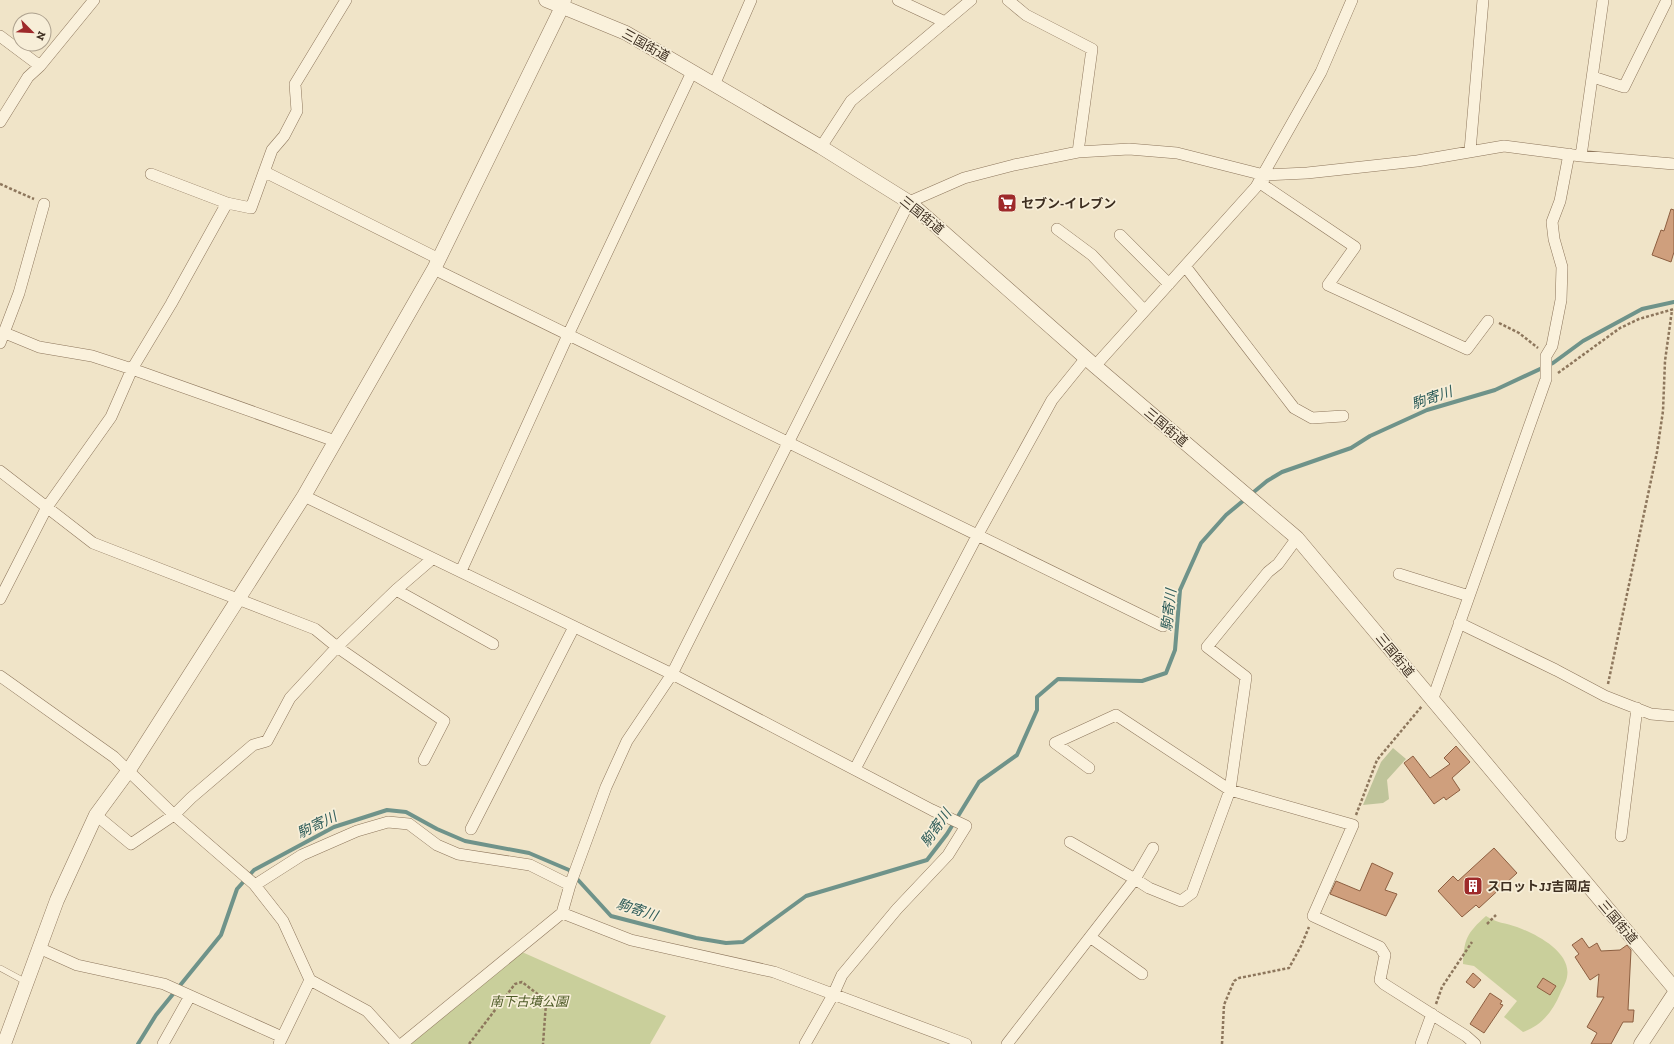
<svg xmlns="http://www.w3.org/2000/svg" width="1674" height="1044" font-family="'Zilla Slab','Noto Sans JP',serif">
<rect width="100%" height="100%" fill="#f0e4c8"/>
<path fill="#c9cf9b" d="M1486,916C1496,923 1506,923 1517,927C1536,934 1572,952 1567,977C1566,983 1562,989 1560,994C1553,1011 1541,1026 1523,1032L1504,1017L1517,1001L1474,966L1463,964C1464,939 1467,933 1486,916Z
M522,952L666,1016L650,1044H411Z"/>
<path fill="#bfc49a" d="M1393,748L1406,759L1387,780L1389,799L1383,803L1363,805L1381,762Z"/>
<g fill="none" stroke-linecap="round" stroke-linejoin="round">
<path stroke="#6f938a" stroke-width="4" d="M138,1044L156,1015L221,935L237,889L254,870L334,827L387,810L406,812L437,829L465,841L529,853L569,870L611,916L696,938L726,943L743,942L806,896L927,860L947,834L979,782L1017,755L1037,710V697L1058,679L1142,681L1166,673L1175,650L1180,590L1201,543L1226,515L1267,481L1282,472L1351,448L1370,436L1427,410L1495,390L1553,363L1583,341L1642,309L1674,302"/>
</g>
<path fill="#cf9f7d" stroke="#8d5f41" d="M1671,209L1674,210V252L1671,262L1652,255L1661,230L1664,231Z
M1456,746L1470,762L1452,778L1460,790L1446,800L1444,797L1434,804L1404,763L1413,756L1430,778L1450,764L1444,758Z
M1494,848L1517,873L1479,908L1476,905L1462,917L1438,891L1453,876L1458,881Z
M1372,863L1393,873L1385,890L1397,894L1386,916L1330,894L1336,881L1360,891Z
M1582,938L1589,948L1597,943L1601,951L1620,950L1627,945L1631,950L1628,1010H1634L1633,1022H1623L1611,1044H1591L1597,1033L1587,1027L1604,997H1597L1599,974L1590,980L1575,957L1579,954L1572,945Z
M1473,973L1481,980L1474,988L1466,982Z
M1543,978L1556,986L1550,995L1537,987Z
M1490,993L1502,1001L1500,1004L1503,1005L1484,1033L1470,1024Z"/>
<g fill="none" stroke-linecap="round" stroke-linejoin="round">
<defs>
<path id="service" d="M0,968L26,982"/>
<path id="minor" d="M898,0L945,22
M1008,0L1026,15L1092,49L1078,152
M0,36L40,66
M1593,77L1624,87L1666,2
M714,85L751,0
M0,122L28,77L40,66L94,0
M821,147L851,101L971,0
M1470,151L1483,0
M1581,156L1603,0
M265,172L439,259
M151,174L227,203L251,208L272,150L284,136L297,111L295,84L346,0
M1264,175L1263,185L1355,247L1328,285L1467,349L1488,321
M1057,229L1092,255L1144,310
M1120,235L1169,284
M1185,266L1294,408L1312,418L1343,416
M434,269L1163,626
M5,333L39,347L92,356L132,369L335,441
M0,343L19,293L44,204
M1095,366L1256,187L1321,72L1352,0
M0,471L93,543L315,629L337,647L444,721L424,760
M304,496L672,674L932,810L966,826L948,855L897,909L842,975L833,995L805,1044
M461,571L568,335L692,72
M1399,574L1469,596
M396,590L493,644
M0,599L47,507L111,417L132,369L171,304L227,203
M1459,623L1556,670L1605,696L1651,714L1674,716
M0,676L114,757L172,813L254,884L283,921L310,980L367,1011L397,1044
M1432,701L1546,379V356L1552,346L1561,300L1562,267L1554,239L1552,222L1560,201L1569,154
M1089,768L1055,743L1116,715L1230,790L1353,825L1313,916L1380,947L1385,955L1380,980L1384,984L1466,1036L1475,1044
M855,769L977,536L1052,400L1086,358
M96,815L131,844L174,815L191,798L253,745L267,741L290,698L337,647L396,590L432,559
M471,829L574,627
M1621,836L1637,708
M1070,842L1135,879L1153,848
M255,885L302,855L357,831L388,822L409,824L437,845L458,854L530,865L570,885
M562,913L631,940L774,972L966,1044
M1090,937L1142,974
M39,948L77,965L164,984L282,1037
M163,1044L190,996
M279,1044L310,980
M402,1044L562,913L570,885L606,787L627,741L672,674L909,202L964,178L1014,165L1078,152L1129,149L1177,153L1264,175L1307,173L1417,161L1504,146L1581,156L1674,164
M1007,1044L1135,879L1149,888L1181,901L1192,893L1230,790L1246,677L1207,647L1268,572L1278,564L1297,538
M1421,1044L1432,1014"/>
<path id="tertiary" d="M546,0L626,33L821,147L909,202L1095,366L1297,538L1674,988
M4,1044L57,900L96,815L129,770L304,496L434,269L562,7L564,0
M1641,1044L1674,994"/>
</defs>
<use href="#service" stroke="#8d765c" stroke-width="6"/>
<use href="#minor" stroke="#8d765c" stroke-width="12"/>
<use href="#tertiary" stroke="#8d765c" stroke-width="15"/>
<path stroke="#8d765c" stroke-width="2.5" stroke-dasharray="3 2" stroke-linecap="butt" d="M0,184L34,199
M1499,323L1519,333L1538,348
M1558,373L1620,328L1639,319L1674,309
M1608,684L1657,452L1663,411L1665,361L1672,310
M1356,815L1377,760L1422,706
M1487,924L1496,915
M1436,1004L1442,987L1472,942
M469,1044L515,984L522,982L544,999L546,1003L543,1044
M1222,1044L1224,1005L1234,981L1239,978L1289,968L1301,946L1309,927"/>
<use href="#service" stroke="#faf1dc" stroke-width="5.5"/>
<use href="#minor" stroke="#faf1dc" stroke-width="11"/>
<use href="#tertiary" stroke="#faf1dc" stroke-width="14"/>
</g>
<defs>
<symbol id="supermarket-square" viewBox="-11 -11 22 22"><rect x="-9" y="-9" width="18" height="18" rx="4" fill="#9e2a2b" stroke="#f7eed8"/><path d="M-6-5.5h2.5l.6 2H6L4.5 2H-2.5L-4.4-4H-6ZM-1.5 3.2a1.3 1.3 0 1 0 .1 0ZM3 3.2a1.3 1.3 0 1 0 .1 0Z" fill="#fff"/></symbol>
<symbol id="building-square" viewBox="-11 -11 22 22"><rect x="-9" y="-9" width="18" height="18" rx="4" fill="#9e2a2b" stroke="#f7eed8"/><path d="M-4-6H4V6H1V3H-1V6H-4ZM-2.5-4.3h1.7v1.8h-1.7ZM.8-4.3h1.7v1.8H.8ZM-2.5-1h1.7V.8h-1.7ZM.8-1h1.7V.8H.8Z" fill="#fff"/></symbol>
</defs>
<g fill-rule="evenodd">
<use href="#supermarket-square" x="996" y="192" width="22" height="22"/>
<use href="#building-square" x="1462" y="875" width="22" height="22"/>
</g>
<g text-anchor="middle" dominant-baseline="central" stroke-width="3.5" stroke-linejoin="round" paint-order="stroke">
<g font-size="13" fill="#3d2e20" stroke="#f7eed8">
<text transform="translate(646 45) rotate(29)">三国街道</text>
<text transform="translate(922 215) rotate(39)">三国街道</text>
<text transform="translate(1166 427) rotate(40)">三国街道</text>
<text transform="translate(1395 655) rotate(51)">三国街道</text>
<text transform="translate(1618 922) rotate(50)">三国街道</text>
</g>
<g font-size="13" font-weight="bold" fill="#3d2e20" stroke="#f7eed8" text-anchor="start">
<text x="1021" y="203">セブン-イレブン</text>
<text x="1487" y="886">スロットJJ吉岡店</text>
</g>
<g font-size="13" font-style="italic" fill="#4d5a26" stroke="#f7eed8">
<text x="529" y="1001">南下古墳公園</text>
</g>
<g font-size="14" font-style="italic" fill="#2f5d5a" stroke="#f7eed8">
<text transform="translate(1432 398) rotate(-19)">駒寄川</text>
<text transform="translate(1169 610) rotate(-83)">駒寄川</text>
<text transform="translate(317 825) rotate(-26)">駒寄川</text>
<text transform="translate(936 828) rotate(-55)">駒寄川</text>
<text transform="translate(637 910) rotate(18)">駒寄川</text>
</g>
</g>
<g transform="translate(32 32) rotate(114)"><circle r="19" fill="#f7eed8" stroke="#ada18e"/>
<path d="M0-3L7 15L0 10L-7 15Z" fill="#9e2a2b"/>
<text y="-6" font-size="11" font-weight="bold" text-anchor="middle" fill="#3d2e20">N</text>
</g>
</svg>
